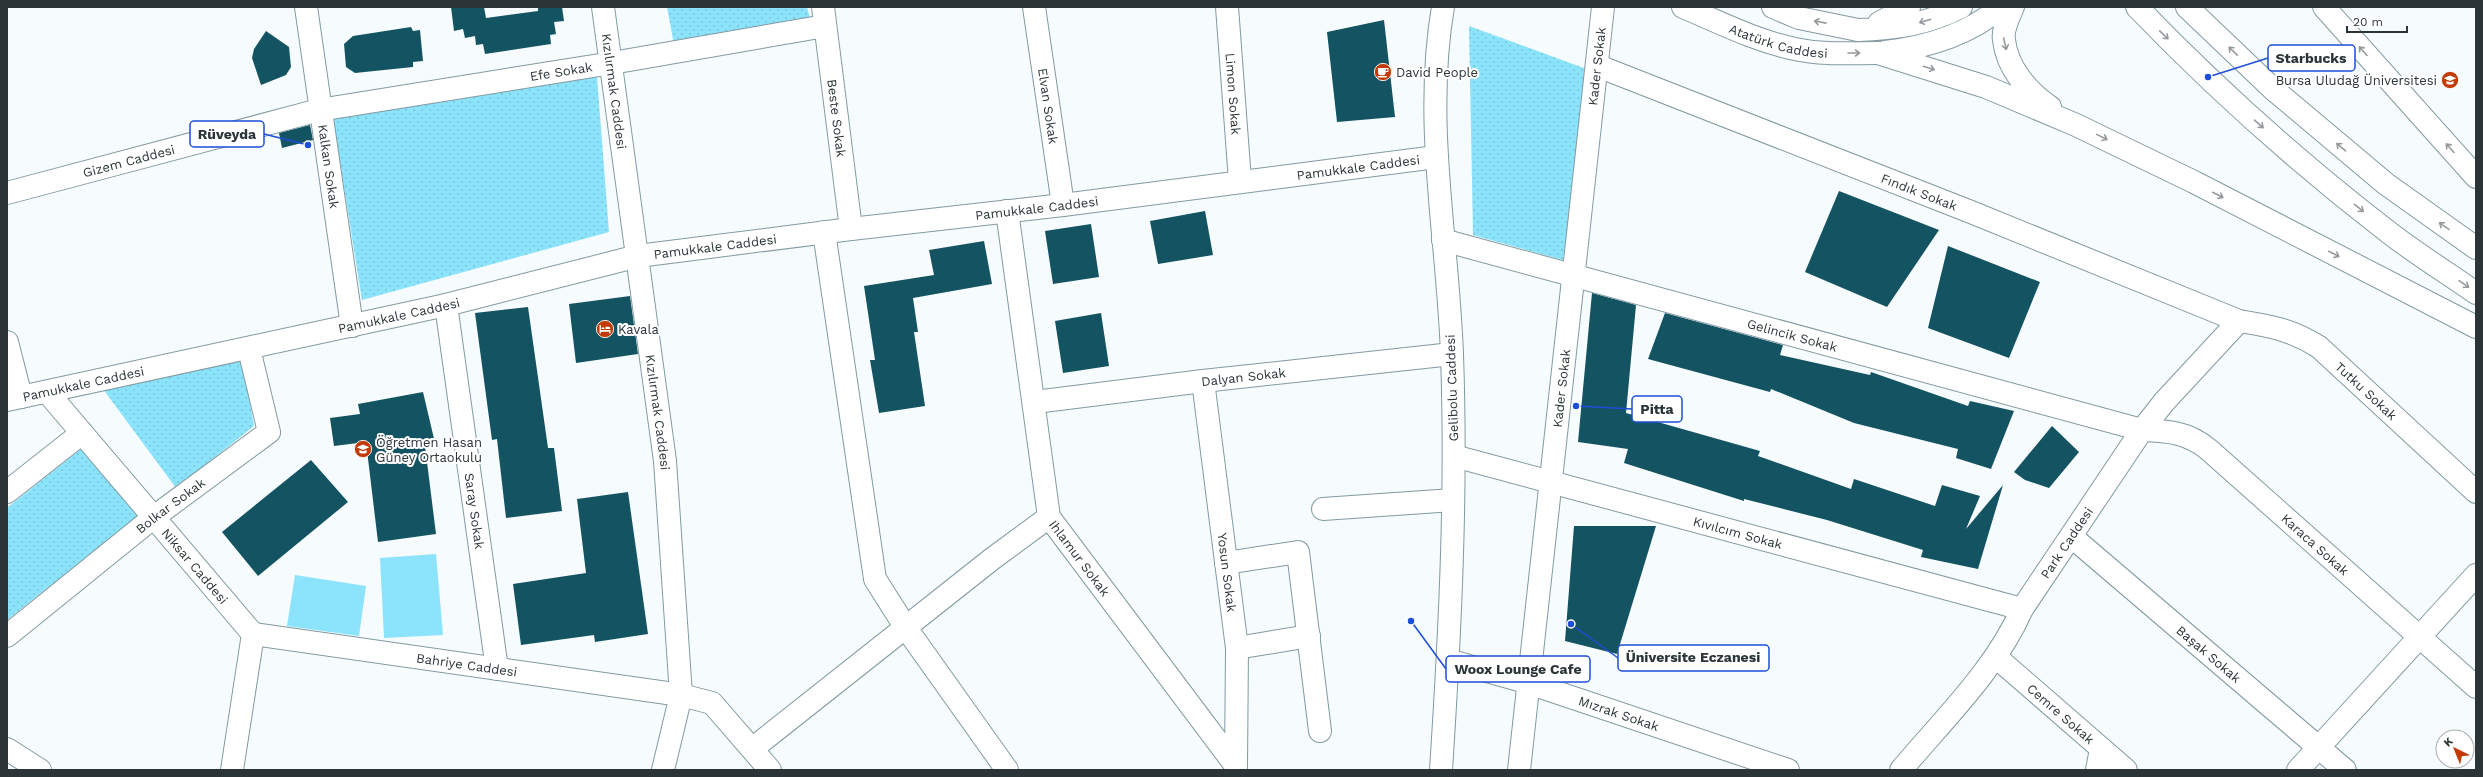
<svg xmlns="http://www.w3.org/2000/svg" width="2483" height="777" font-family="'Work Sans',sans-serif">
<defs>
<pattern id="grass-dots" width="8" height="8" patternUnits="userSpaceOnUse"><rect width="8" height="8" fill="#8be4fc"/><path d="M2 2h.1M6 6h.1" fill="none" stroke="#78c4d9" stroke-width="1.8" stroke-linecap="round"/></pattern>
</defs>
<rect width="100%" height="100%" fill="#f6fbfd"/>
<path fill="url(#grass-dots)" d="M667,7H807L811,22L674,45Z
M1469,26L1592,71L1563,260L1473,235Z
M597,77L609,232L362,300L333,118Z
M242,360L254,426L176,488L103,389Z
M82,448L140,514L7,620V508Z"/>
<path fill="#8be4fc" d="M436,554L443,635L384,638L380,558Z
M295,575L366,586L359,636L287,626Z"/>
<path fill="#135362" d="M451,7H484L486,18L538,11V7H562L564,21L554,22L556,34L550,35L551,44L485,54L483,44L476,45L475,36L465,38L463,29L454,31Z
M1384,20L1395,117L1337,122L1327,32Z
M411,27L413,31L420,30L423,61L413,62V67L355,73L346,67L344,44L353,36Z
M266,31L289,47L291,67L286,75L261,85L252,58L254,49Z
M310,125L313,140L282,148L279,133Z
M1839,191L1939,230L1887,307L1805,272Z
M1205,211L1213,255L1158,264L1150,221Z
M1091,224L1099,277L1053,284L1045,231Z
M984,241L992,284L913,298L918,332H914L925,406L879,413L870,360H875L864,286L934,275L929,250Z
M1948,246L2040,282L2009,358L1928,328Z
M1592,293L1636,305L1626,413L1760,451L1758,456L1851,489L1854,479L1935,506L1942,485L1980,496L1966,529L2003,485L1978,569L1921,557L1923,550L1827,520L1744,499V501L1624,463L1628,449L1578,442Z
M630,296L638,354L576,363L569,304Z
M528,307L548,448H554L562,511L506,518L497,439L492,440L475,313Z
M1101,313L1109,366L1063,373L1055,321Z
M1665,313L1783,345L1780,355L1870,375L1871,372L1968,406L1970,401L2014,411L1991,469L1956,458L1958,449L1854,423L1771,389L1770,392L1648,359Z
M423,392L435,443L425,446L436,534L378,542L366,442L334,446L330,418L360,414L358,404Z
M2052,426L2079,452L2049,488L2025,480L2014,472Z
M311,460L348,502L258,576L222,532Z
M628,492L648,634L595,642L594,635L521,645L513,584L586,573L577,499Z
M1574,526H1656L1617,654L1565,641Z"/>
<g fill="none" stroke-linecap="round" stroke-linejoin="round">
<defs>
<g id="minor">
<path id="s1" d="M306,7L352,326"/>
<path id="s2" d="M603,7L665,461L681,695L663,770"/>
<path id="s3" d="M823,7L851,229"/>
<path id="s4" d="M1034,7L1063,205"/>
<path id="s5" d="M1227,7L1240,181"/>
<path id="s6" d="M1598,66L1971,212L2239,321C2271,326 2292,330 2319,347L2476,492"/>
<path id="s7" d="M7,193L319,110L612,63L825,26"/>
<path id="s8" d="M1007,211L1049,517L1236,766V770"/>
<path d="M824,232L875,579L906,628L1007,770"/>
<path id="s9" d="M1443,240L2142,430C2168,431 2187,432 2208,449L2476,687"/>
<path id="s10" d="M446,305L497,669"/>
<path d="M7,342L21,397"/>
<path id="s11" d="M1203,381L1237,648L1236,766"/>
<path id="s12" d="M48,393L253,634L232,770"/>
<path id="s13" d="M7,400L446,305L638,256L851,229L1063,205L1436,157"/>
<path id="s14" d="M1035,402L1203,381L1452,354"/>
<path id="s15" d="M1454,456L2022,609"/>
<path d="M7,492L82,433"/>
<path d="M1323,509L1453,500"/>
<path id="s16" d="M2072,537L2345,770"/>
<path d="M1226,563L1298,552L1320,731"/>
<path id="s17" d="M253,634L681,695L712,703L770,770"/>
<path id="s18" d="M7,636L154,517L269,432L249,349"/>
<path d="M1237,648L1309,636"/>
<path id="s19" d="M1996,657L2126,770"/>
<path id="s20" d="M1448,660L1529,683L1788,770"/>
<path d="M7,749L40,770"/>
<path d="M752,749L992,559L1049,517"/>
<path d="M1441,770C1450,632 1457,493 1452,355C1448,239 1423,123 1443,7"/>
<path id="s21" d="M1519,770L1603,7"/>
<path id="s22" d="M1901,770C1943,720 1996,669 2022,609L2142,430L2164,402L2239,321"/>
<path d="M2097,770L2101,749"/>
<path d="M2298,770L2476,575"/>
</g>
<g id="major">
<path id="s23" d="M1683,7C1719,22 1756,41 1795,49C1822,55 1851,53 1878,53"/>
<path d="M1773,7L1799,18L1858,30"/>
</g>
<path id="highway" d="M2013,7C2009,16 2002,30 2004,40C2007,68 2028,92 2050,107
M2137,7C2214,87 2299,163 2387,231C2415,253 2446,272 2476,293
M2187,7L2273,89L2386,184L2476,248
M2324,7L2476,177
M1879,23L1909,7
M1858,30C1895,29 1928,24 1961,7
M1885,52C1928,47 1968,35 2001,7
M1878,53L1986,87L2076,125L2194,182L2476,327"/>
</defs>
<use href="#minor" stroke="#829aa1" stroke-width="24"/>
<use href="#major" stroke="#829aa1" stroke-width="24"/>
<use href="#highway" stroke="#829aa1" stroke-width="24"/>
<use href="#minor" stroke="#fff" stroke-width="22"/>
<use href="#major" stroke="#fff" stroke-width="22"/>
<use href="#highway" stroke="#fff" stroke-width="22"/>
</g>
<defs><path id="oneway-shaft" d="M-6 0H5M1.5-3L5.5 0L1.5 3" fill="none" stroke-width="1.6" stroke-linecap="round" stroke-linejoin="round"/></defs>
<g stroke="#959a9c">
<use href="#oneway-shaft" transform="translate(1925 21) rotate(163)"/>
<use href="#oneway-shaft" transform="translate(1820 22) rotate(-169)"/>
<use href="#oneway-shaft" transform="translate(2164 35) rotate(44)"/>
<use href="#oneway-shaft" transform="translate(2005 44) rotate(77)"/>
<use href="#oneway-shaft" transform="translate(2233 51) rotate(-136)"/>
<use href="#oneway-shaft" transform="translate(2363 51) rotate(-132)"/>
<use href="#oneway-shaft" transform="translate(1854 53)"/>
<use href="#oneway-shaft" transform="translate(1929 68) rotate(17)"/>
<use href="#oneway-shaft" transform="translate(2259 124) rotate(41)"/>
<use href="#oneway-shaft" transform="translate(2102 137) rotate(26)"/>
<use href="#oneway-shaft" transform="translate(2341 147) rotate(-140)"/>
<use href="#oneway-shaft" transform="translate(2450 148) rotate(-132)"/>
<use href="#oneway-shaft" transform="translate(2218 195) rotate(27)"/>
<use href="#oneway-shaft" transform="translate(2359 208) rotate(39)"/>
<use href="#oneway-shaft" transform="translate(2444 226) rotate(-145)"/>
<use href="#oneway-shaft" transform="translate(2334 254) rotate(27)"/>
<use href="#oneway-shaft" transform="translate(2464 284) rotate(35)"/>
</g>
<defs>
<symbol id="cafe-disc" viewBox="-11 -11 22 22"><circle r="9.5" fill="#c23a04" stroke="#fff"/><path d="M-5.5-4.5H6V0H3Q3 3.5 0 3.5H-2.5Q-5.5 3.5-5.5 0ZM3-3.2v2h1.7v-2ZM-6 4.5H4V6H-6Z" fill="#fff"/></symbol>
<symbol id="university-disc" viewBox="-11 -11 22 22"><circle r="9.5" fill="#c23a04" stroke="#fff"/><path d="M0-5L7-2L0 1L-7-2ZM-4 1L0 2.5L4 1V4Q0 6-4 4Z" fill="#fff"/></symbol>
<symbol id="hotel-disc" viewBox="-11 -11 22 22"><circle r="9.5" fill="#c23a04" stroke="#fff"/><path d="M-6-4.5h1.5V1H6V5H4.5V3h-9V5H-6ZM-4 0a1.8 1.8 0 1 1 3.6 0ZM.5 0V-2.5h3Q6-2.5 6 0Z" fill="#fff"/></symbol>
<symbol id="school-disc" viewBox="-11 -11 22 22"><circle r="9.5" fill="#c23a04" stroke="#fff"/><path d="M0-5L7-2L0 1L-7-2ZM-4 1L0 2.5L4 1V4Q0 6-4 4Z" fill="#fff"/></symbol>
</defs>
<g fill-rule="evenodd">
<use href="#cafe-disc" x="1373" y="62" width="20" height="20"/>
<use href="#university-disc" x="2440" y="70" width="20" height="20"/>
<use href="#hotel-disc" x="595" y="319" width="20" height="20"/>
<use href="#school-disc" x="353" y="439" width="20" height="20"/>
</g>
<g text-anchor="middle" dominant-baseline="central" stroke-width="4" stroke-linejoin="round" paint-order="stroke">
<g font-size="13" fill="#2b3538" stroke="#fff">
<text stroke="none"><textPath href="#s23" startOffset="102">Atatürk Caddesi</textPath></text>
<text stroke="none"><textPath href="#s21" startOffset="708">Kader Sokak</textPath></text>
<text stroke="none"><textPath href="#s7" startOffset="568">Efe Sokak</textPath></text>
<text stroke="none"><textPath href="#s2" startOffset="85">Kızılırmak Caddesi</textPath></text>
<text stroke="none"><textPath href="#s5" startOffset="87">Limon Sokak</textPath></text>
<text stroke="none"><textPath href="#s4" startOffset="100">Elvan Sokak</textPath></text>
<text stroke="none"><textPath href="#s3" startOffset="112">Beste Sokak</textPath></text>
<text stroke="none"><textPath href="#s7" startOffset="126">Gizem Caddesi</textPath></text>
<text stroke="none"><textPath href="#s1" startOffset="161">Kalkan Sokak</textPath></text>
<text stroke="none"><textPath href="#s13" startOffset="1373">Pamukkale Caddesi</textPath></text>
<text stroke="none"><textPath href="#s6" startOffset="345">Fındık Sokak</textPath></text>
<text stroke="none"><textPath href="#s13" startOffset="1049">Pamukkale Caddesi</textPath></text>
<text stroke="none"><textPath href="#s13" startOffset="725">Pamukkale Caddesi</textPath></text>
<text stroke="none"><textPath href="#s13" startOffset="401">Pamukkale Caddesi</textPath></text>
<text stroke="none"><textPath href="#s9" startOffset="362">Gelincik Sokak</textPath></text>
<text stroke="none"><textPath href="#s14" startOffset="210">Dalyan Sokak</textPath></text>
<text stroke="none"><textPath href="#s13" startOffset="78">Pamukkale Caddesi</textPath></text>
<text transform="translate(1452 388) rotate(-92)">Gelibolu Caddesi</text>
<text stroke="none"><textPath href="#s21" startOffset="384">Kader Sokak</textPath></text>
<text stroke="none"><textPath href="#s6" startOffset="839">Tutku Sokak</textPath></text>
<text stroke="none"><textPath href="#s2" startOffset="409">Kızılırmak Caddesi</textPath></text>
<text stroke="none"><textPath href="#s18" startOffset="209">Bolkar Sokak</textPath></text>
<text stroke="none"><textPath href="#s10" startOffset="208">Saray Sokak</textPath></text>
<text stroke="none"><textPath href="#s15" startOffset="294">Kıvılcım Sokak</textPath></text>
<text stroke="none"><textPath href="#s22" startOffset="282">Park Caddesi</textPath></text>
<text stroke="none"><textPath href="#s9" startOffset="938">Karaca Sokak</textPath></text>
<text stroke="none"><textPath href="#s8" startOffset="360">Ihlamur Sokak</textPath></text>
<text stroke="none"><textPath href="#s12" startOffset="227">Niksar Caddesi</textPath></text>
<text stroke="none"><textPath href="#s11" startOffset="193">Yosun Sokak</textPath></text>
<text stroke="none"><textPath href="#s16" startOffset="180">Başak Sokak</textPath></text>
<text stroke="none"><textPath href="#s17" startOffset="216">Bahriye Caddesi</textPath></text>
<text stroke="none"><textPath href="#s20" startOffset="179">Mızrak Sokak</textPath></text>
<text stroke="none"><textPath href="#s19" startOffset="86">Cemre Sokak</textPath></text>
</g>
<g font-size="13" fill="#2b3538" stroke="#fff" text-anchor="start">
<text x="1396" y="72">David People</text>
<text x="2437" y="80" text-anchor="end">Bursa Uludağ Üniversitesi</text>
<text x="618" y="329">Kavala</text>
<text x="376" y="442">Öğretmen Hasan<tspan x="376" dy="15">Güney Ortaokulu</tspan></text>
</g>
</g>
<path fill="none" stroke="#1d4ed8" stroke-width="1.5" d="M2208 77L2268 58M308 145L264 134M1576 406L1632 409M1571 624L1618 658M1411 621L1446 669"/>
<g fill="#1d4ed8" stroke="#fff" stroke-width="1.5">
<circle cx="2208" cy="77" r="4"/>
<circle cx="308" cy="145" r="4"/>
<circle cx="1576" cy="406" r="4"/>
<circle cx="1571" cy="624" r="4"/>
<circle cx="1411" cy="621" r="4"/>
</g>
<g fill="#fff" stroke="#1d4ed8" stroke-width="1.5">
<rect x="2268" y="45" width="87" height="26" rx="4"/>
<rect x="190" y="121" width="74" height="26" rx="4"/>
<rect x="1632" y="396" width="50" height="26" rx="4"/>
<rect x="1618" y="645" width="151" height="26" rx="4"/>
<rect x="1446" y="656" width="144" height="26" rx="4"/>
</g>
<g font-size="14" text-anchor="middle" font-weight="bold" fill="#2b3538">
<text x="2311" y="63">Starbucks</text>
<text x="227" y="139">Rüveyda</text>
<text x="1657" y="414">Pitta</text>
<text x="1693" y="662">Üniversite Eczanesi</text>
<text x="1518" y="674">Woox Lounge Cafe</text>
</g>
<rect width="2483" height="777" fill="none" stroke="#2b3538" stroke-width="16"/>
<g transform="translate(2455 749) rotate(317)"><circle r="19" fill="#ffffff" stroke="#aaaeaf"/>
<path d="M0-3L7 15L0 10L-7 15Z" fill="#c23a04"/>
<text y="-6" font-size="11" font-weight="bold" text-anchor="middle" fill="#2b3538">K</text>
</g>
<path d="M2347 26v6h60v-6" fill="none" stroke="#2b3538" stroke-width="2"/>
<text x="2353" y="26" font-size="12" fill="#2b3538" stroke="#ffffff" stroke-width="3" paint-order="stroke">20 m</text>
</svg>
